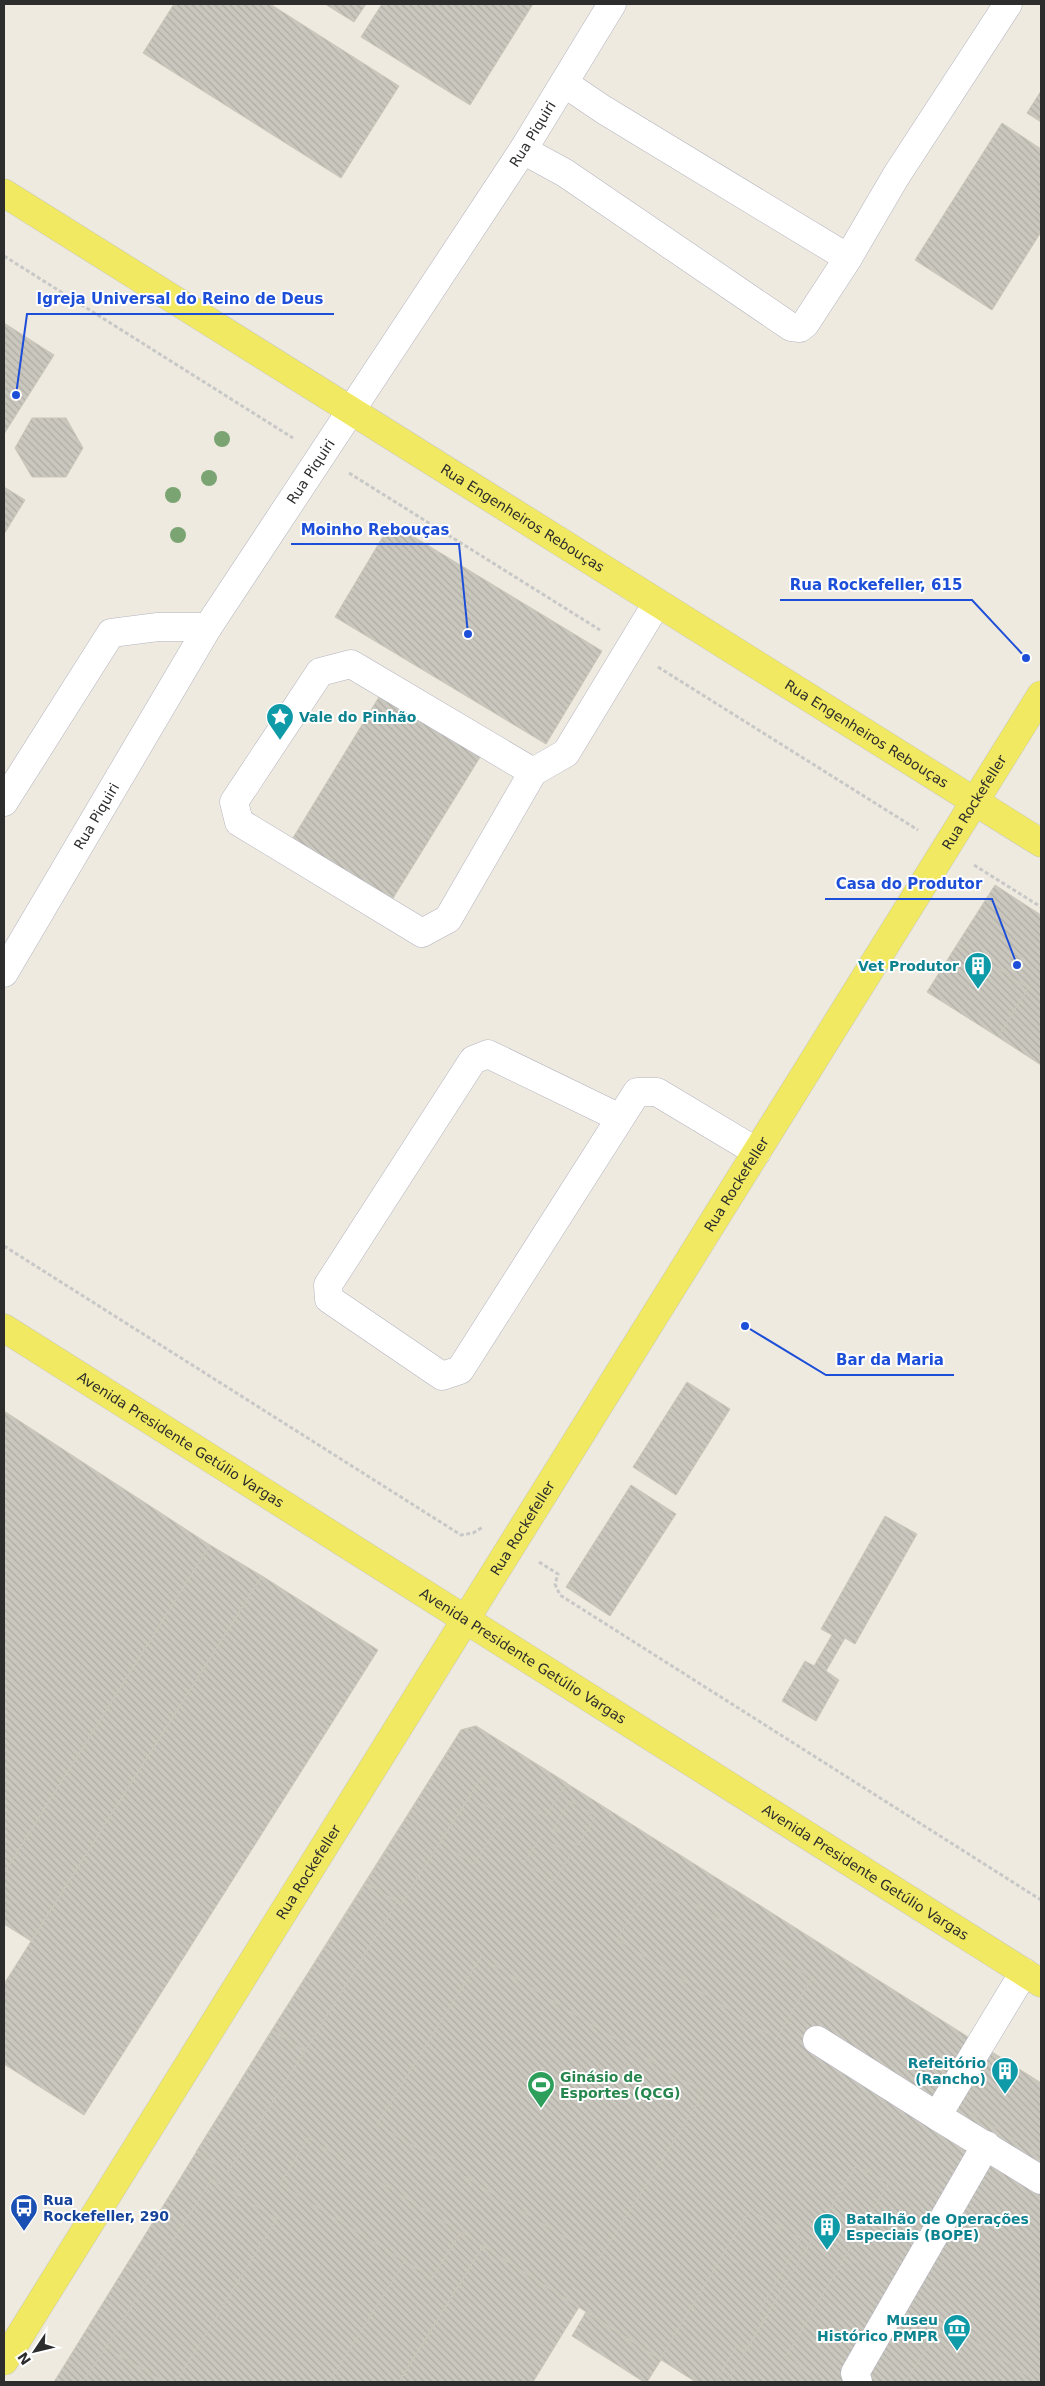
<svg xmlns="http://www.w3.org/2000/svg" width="1045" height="2386" font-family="'DejaVu Sans',sans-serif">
<defs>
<pattern id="building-back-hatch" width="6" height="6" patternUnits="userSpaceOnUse" patternTransform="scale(1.25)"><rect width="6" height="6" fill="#cac8be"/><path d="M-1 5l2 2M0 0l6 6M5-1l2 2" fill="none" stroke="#aeaca4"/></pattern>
</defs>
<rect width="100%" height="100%" fill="#eeeadf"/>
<path fill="url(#building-back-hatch)" stroke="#cac7b9" d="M174,4H270L399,86L341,178L143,53Z
M325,4H366L354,22Z
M382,4H533L470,105L361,37Z
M1041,91V122L1027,113Z
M1002,123L1041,149V232L992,310L915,260Z
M4,323L54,355L4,434Z
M32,418H66L83,448L66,477H32L15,448Z
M4,487L25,500L4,534Z
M391,523L602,651L546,744L335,617Z
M382,692L482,754L387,908L288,846Z
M995,885L1041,915V1065L998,1037L1028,988L958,943Z
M958,943L1028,988L998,1037L927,992Z
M687,1382L730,1409L676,1495L633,1467Z
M4,1411L210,1545L4,1873Z
M631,1485L676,1514L610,1616L566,1587Z
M885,1516L917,1534L855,1644L845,1638L826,1671L839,1680L816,1721L782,1701L805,1661L814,1666L832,1635L821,1629Z
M210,1545L262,1576L31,1941L4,1924V1873Z
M262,1576L378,1650L84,2115L4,2064V1984Z
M476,1726L1041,2083V2382H696L483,2246L399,2382H54L272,2030L461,1730Z
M476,1726L567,1783L545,1817L481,1778L401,1904L366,1883L461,1730Z
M470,1796L504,1817L474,1864L440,1842Z
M570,1801L596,1816L578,1845L553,1829Z
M541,1837L571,1855L553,1881L524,1863Z
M654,1878L812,1978L776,2039L617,1939Z
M366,1883L397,1902L305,2051L272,2030Z
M481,1957L704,2093L600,2258L377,2124Z
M272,2030L305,2051L228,2172L196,2152Z
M995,2054L1041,2083V2156L962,2107Z
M308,2138L461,2232L432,2278L280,2184Z
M856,2166L889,2183L786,2356L818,2382H727Z
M212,2179L277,2219L176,2382H164L106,2347Z
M750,2210L801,2239L757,2315L765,2319L746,2351L737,2346L715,2382H696L660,2359Z
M461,2232L483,2246L399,2382H329L405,2261L432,2278Z
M483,2246L579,2307L533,2382H399Z
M586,2312L661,2360L647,2382H644L572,2336Z
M944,2322L1037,2382H905Z
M106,2347L164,2382H83Z"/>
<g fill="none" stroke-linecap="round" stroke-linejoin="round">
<defs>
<g id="minor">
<path d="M564,83L604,110L848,258L896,176L1008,4"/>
<path d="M523,150L565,173L791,327L800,328L805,324L848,258"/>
<path d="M533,772L351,664L320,672L234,802L239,822L422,933L448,919L533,772L566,753L657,603"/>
<path d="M4,802L111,633L158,627H208"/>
<path id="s1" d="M4,973L208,627L523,150L612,4"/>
<path d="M620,1118L488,1054L473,1060L328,1285L329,1299L442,1376L460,1370L637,1092H657L757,1152"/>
<path d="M1024,1972L937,2116L1041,2180"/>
<path d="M817,2040L937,2116"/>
<path d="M858,2382L855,2373L986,2145"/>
</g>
<g id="major">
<path id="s2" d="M4,193L1041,843"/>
<path id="s3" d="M4,1328L1041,1983"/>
<path id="s4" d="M4,2361L1041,695"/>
</g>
</defs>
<use href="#minor" stroke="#b3b3c0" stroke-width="29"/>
<use href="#major" stroke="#c8c8c8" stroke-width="29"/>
<path stroke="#c8c8c8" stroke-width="3" stroke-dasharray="4 2.5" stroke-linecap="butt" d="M4,256L293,438
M349,473L600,630
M658,667L918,830
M974,865L1041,907
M4,1246L461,1535L473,1533L483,1527
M539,1562L558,1574L555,1584L560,1595L1041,1900"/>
<use href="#minor" stroke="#fff" stroke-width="28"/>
<use href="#major" stroke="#f1e961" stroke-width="28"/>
</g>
<g fill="#7ba473">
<circle cx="222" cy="439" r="8"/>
<circle cx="209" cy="478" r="8"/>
<circle cx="173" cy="495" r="8"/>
<circle cx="178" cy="535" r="8"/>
</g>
<defs>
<symbol id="sight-pin" viewBox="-11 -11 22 30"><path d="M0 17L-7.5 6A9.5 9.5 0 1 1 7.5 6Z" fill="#0f9aa8" stroke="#fff"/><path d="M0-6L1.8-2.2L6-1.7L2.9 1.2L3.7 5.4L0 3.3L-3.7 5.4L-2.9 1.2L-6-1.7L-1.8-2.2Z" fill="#fff"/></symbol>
<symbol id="building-pin" viewBox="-11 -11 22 30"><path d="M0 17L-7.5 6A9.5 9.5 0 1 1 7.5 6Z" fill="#0f9aa8" stroke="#fff"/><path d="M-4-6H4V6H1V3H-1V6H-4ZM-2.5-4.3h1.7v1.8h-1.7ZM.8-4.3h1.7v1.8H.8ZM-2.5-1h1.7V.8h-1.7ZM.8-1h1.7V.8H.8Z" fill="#fff"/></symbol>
<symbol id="stadium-pin" viewBox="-11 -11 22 30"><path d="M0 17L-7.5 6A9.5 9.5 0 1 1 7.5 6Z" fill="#2e9e5b" stroke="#fff"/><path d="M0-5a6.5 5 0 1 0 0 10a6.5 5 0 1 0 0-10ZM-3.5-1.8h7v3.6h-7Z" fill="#fff"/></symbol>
<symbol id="bus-pin" viewBox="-11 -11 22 30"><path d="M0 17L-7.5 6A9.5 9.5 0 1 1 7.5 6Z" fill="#1a4fb4" stroke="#fff"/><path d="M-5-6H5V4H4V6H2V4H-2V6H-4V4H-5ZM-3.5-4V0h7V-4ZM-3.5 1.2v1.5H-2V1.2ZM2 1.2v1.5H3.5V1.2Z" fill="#fff"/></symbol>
<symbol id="museum-pin" viewBox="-11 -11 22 30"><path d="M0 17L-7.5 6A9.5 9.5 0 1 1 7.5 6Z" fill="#0f9aa8" stroke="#fff"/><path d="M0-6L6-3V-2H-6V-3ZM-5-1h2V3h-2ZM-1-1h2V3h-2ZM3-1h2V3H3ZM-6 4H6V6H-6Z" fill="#fff"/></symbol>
</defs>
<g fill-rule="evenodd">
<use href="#sight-pin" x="264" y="701" width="32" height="43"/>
<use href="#building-pin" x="962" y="950" width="32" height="43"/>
<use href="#building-pin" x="989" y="2055" width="32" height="43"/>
<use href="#stadium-pin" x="525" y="2069" width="32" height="43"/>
<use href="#bus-pin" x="8" y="2192" width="32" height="43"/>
<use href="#building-pin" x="811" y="2211" width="32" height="43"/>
<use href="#museum-pin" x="941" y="2312" width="32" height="43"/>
</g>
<g text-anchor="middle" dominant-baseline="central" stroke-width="4" stroke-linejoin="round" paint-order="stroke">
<g font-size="14" fill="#2d2d2d" stroke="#fff">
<text stroke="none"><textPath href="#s1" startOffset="992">Rua Piquiri</textPath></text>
<text stroke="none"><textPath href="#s1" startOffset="588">Rua Piquiri</textPath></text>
<text stroke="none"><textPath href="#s2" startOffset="612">Rua Engenheiros Rebouças</textPath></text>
<text stroke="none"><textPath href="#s2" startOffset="1018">Rua Engenheiros Rebouças</textPath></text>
<text stroke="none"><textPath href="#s4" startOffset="1836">Rua Rockefeller</textPath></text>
<text stroke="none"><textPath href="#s1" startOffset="182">Rua Piquiri</textPath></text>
<text stroke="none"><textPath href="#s4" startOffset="1386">Rua Rockefeller</textPath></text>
<text stroke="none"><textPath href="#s3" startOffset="209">Avenida Presidente Getúlio Vargas</textPath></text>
<text stroke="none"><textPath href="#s4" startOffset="981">Rua Rockefeller</textPath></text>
<text stroke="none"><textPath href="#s3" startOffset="614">Avenida Presidente Getúlio Vargas</textPath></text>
<text stroke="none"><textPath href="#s4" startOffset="576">Rua Rockefeller</textPath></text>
<text stroke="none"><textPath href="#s3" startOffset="1019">Avenida Presidente Getúlio Vargas</textPath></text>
</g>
<g font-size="14" font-weight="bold" fill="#0d838f" stroke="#fff" text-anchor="end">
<text x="299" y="717" text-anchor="start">Vale do Pinhão</text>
<text x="959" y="966">Vet Produtor</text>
<text x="986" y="2063">Refeitório<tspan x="986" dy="16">(Rancho)</tspan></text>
<text x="846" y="2219" text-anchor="start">Batalhão de Operações<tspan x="846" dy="16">Especiais (BOPE)</tspan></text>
<text x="938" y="2320">Museu<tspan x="938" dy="16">Histórico PMPR</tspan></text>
</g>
<g font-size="14" font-weight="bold" fill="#27864d" stroke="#fff" text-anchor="start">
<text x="560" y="2077">Ginásio de<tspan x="560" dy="16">Esportes (QCG)</tspan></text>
</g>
<g font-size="14" font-weight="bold" fill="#164399" stroke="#fff" text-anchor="start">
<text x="43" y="2200">Rua<tspan x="43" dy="16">Rockefeller, 290</tspan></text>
</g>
</g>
<path fill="none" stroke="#1d4ed8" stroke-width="2" d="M16 395L27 314H334M468 634L459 544H291M1026 658L972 600H780M1017 965L992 899H825M745 1326L826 1375H954"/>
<g fill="#1d4ed8" stroke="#fff" stroke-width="2">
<circle cx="16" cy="395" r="5"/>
<circle cx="468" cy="634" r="5"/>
<circle cx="1026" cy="658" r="5"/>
<circle cx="1017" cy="965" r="5"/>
<circle cx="745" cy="1326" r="5"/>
</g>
<g font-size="15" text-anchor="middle" font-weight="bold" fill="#1d4ed8" stroke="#fff" stroke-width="4" stroke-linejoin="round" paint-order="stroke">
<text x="180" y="304">Igreja Universal do Reino de Deus</text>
<text x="375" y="535">Moinho Rebouças</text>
<text x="876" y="590">Rua Rockefeller, 615</text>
<text x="909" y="889">Casa do Produtor</text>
<text x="890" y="1365">Bar da Maria</text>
</g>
<rect width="1045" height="2386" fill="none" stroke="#2d2d2d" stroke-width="10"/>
<g transform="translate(35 2351) rotate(235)" stroke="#ffffff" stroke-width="4" paint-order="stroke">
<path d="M0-4L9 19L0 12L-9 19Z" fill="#2d2d2d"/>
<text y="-8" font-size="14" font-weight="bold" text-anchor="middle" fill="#2d2d2d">N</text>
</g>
</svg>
